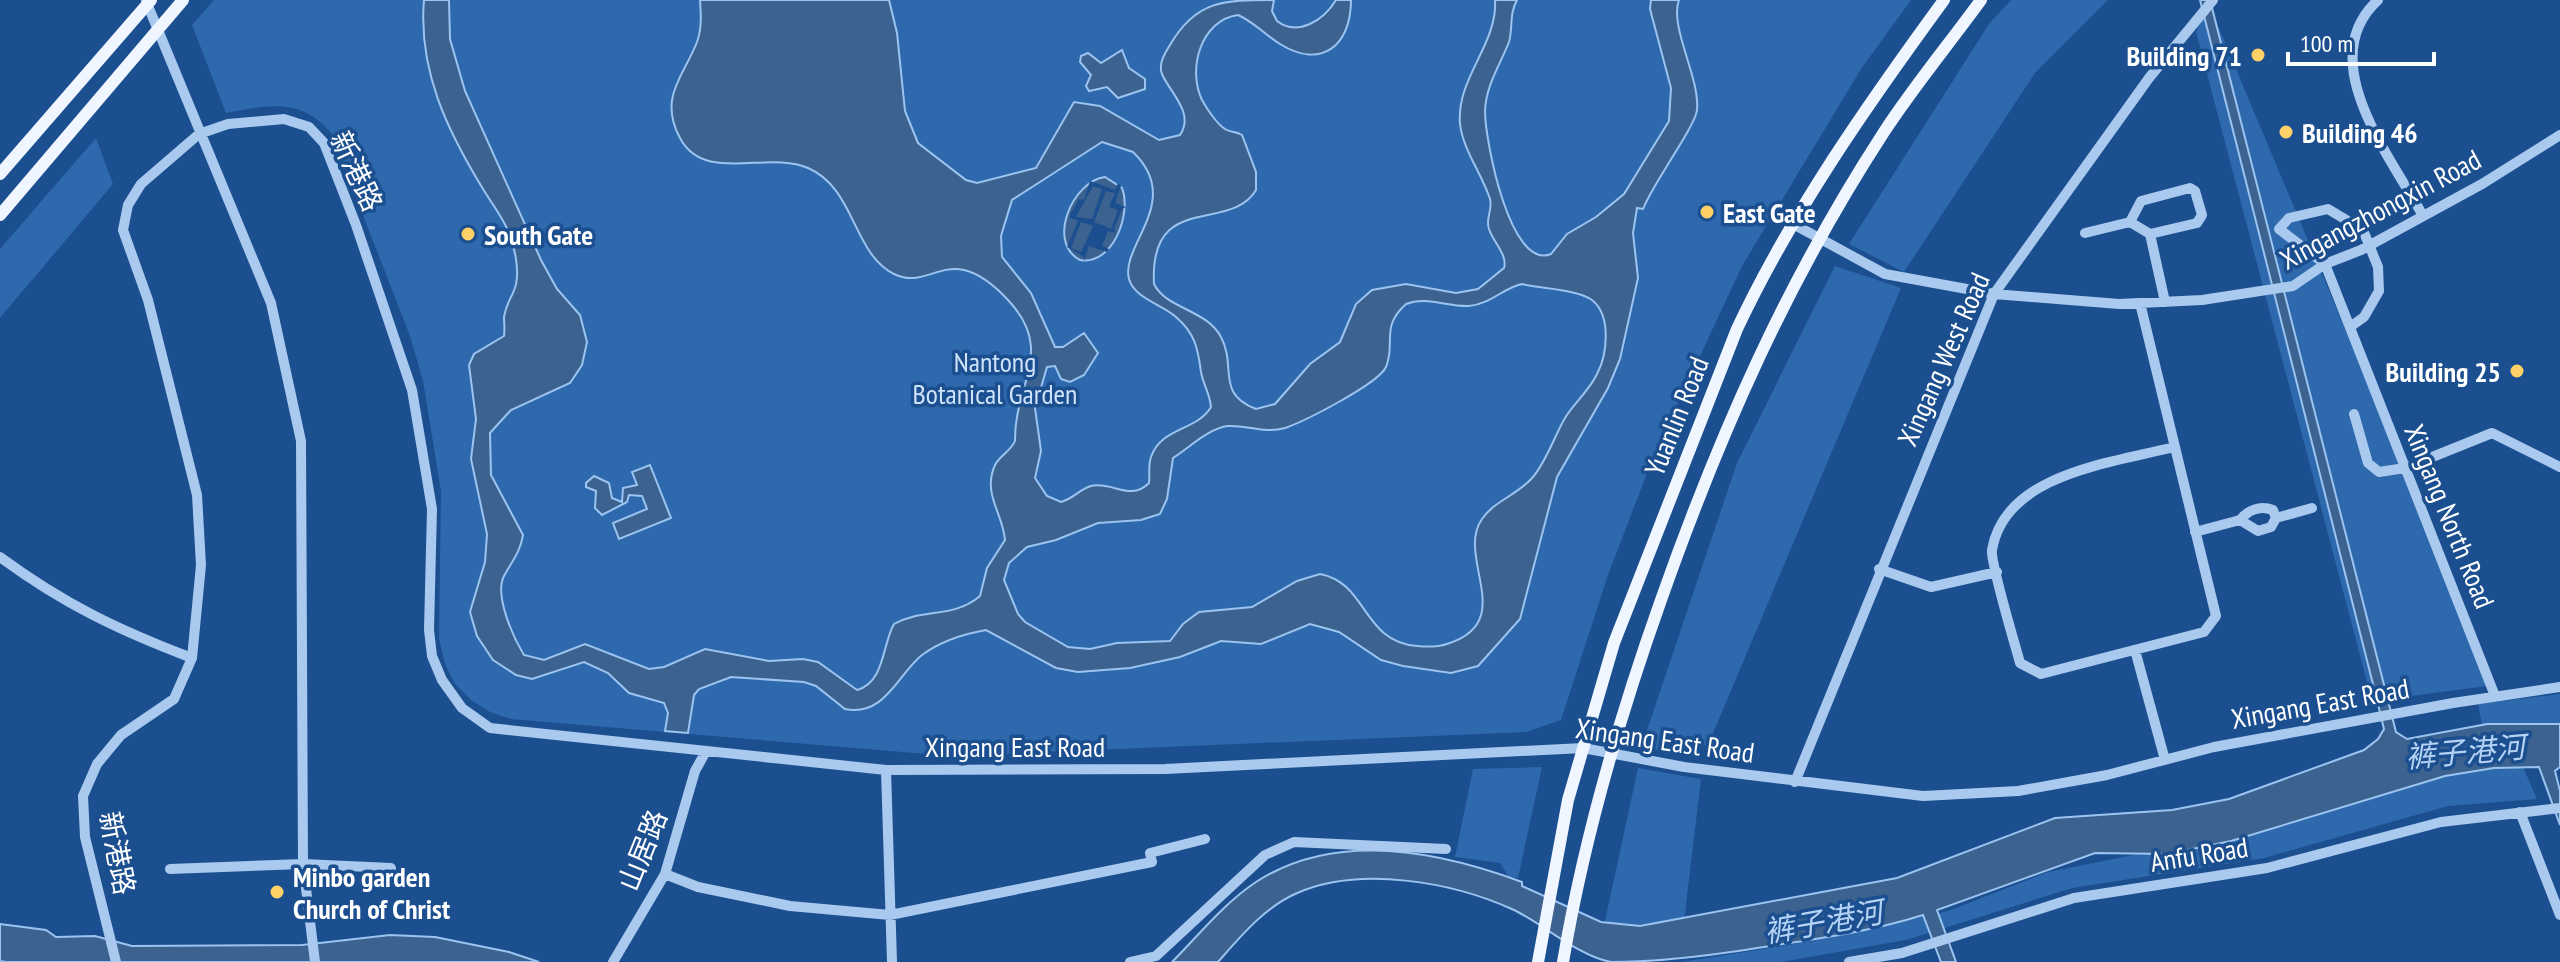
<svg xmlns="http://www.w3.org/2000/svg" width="2560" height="962" font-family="'PT Sans Narrow','Noto Sans SC',sans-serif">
<rect width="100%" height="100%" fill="#1b4f8f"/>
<path fill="#2e69ad" d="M214,0H1911L1861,69L1742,266L1654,455L1608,575L1561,720L1526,732L950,756L511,719L490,712L471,700L455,684L445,664L439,639L441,491L423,381L410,336L331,133C301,97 268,105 226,113L192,25Z
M2011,0H2108L2035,73L1904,272L1849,244L1989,24Z
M2207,0L2399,457L2487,686L2372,701L2196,32Z
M96,138L113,184L0,318V249Z
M1835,266L1901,288L1708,745L1640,751L1737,463Z
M2560,694V732L2484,734L2478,704Z
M2520,760L2537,799L2448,806L2264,858L2072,888L1906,940L1781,962H1682L1813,941L1948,911L2048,872L2193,843L2401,775Z
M1542,767L1518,878L1509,877L1500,863L1455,857L1473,769Z
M1638,768L1701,779L1683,930L1638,935L1605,921Z"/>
<path fill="#3c6290" stroke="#9cc4f0" stroke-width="2" fill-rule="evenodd" d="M424,0H449L450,39L465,91L541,260L557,289L580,315L587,342L582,365L570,383L511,410L490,433L491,475L523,535C520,553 512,561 504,576C494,595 513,637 524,655L544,660L585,644L649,669L664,667L705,649L769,661L803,659L818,662L857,690C885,682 882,645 894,624C922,608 953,619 980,596L987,568L1005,540C1003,513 982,494 995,465C1000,455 1011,451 1015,441C1014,384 1056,351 1008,300C996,287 981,274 964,270C938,264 920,287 894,274C853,254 855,188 808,168C767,150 704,184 680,138C658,97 684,76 697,42C702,28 701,14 700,0H889L897,33L905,111L918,143L966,180L977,183L1036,168L1074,102L1100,106L1159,140L1180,135C1195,113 1170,93 1162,74C1158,64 1165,53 1170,45C1196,0 1224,0 1274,0L1272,11L1277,21C1298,37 1324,20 1336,0H1351C1351,45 1322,70 1280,44C1265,35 1254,22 1238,15C1201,20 1187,69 1202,100C1207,109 1217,124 1225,129C1231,133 1236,131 1242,135L1256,172V190C1230,234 1149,190 1154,284C1166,309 1206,309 1221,337C1237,367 1215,393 1256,409L1275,404L1310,364L1340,342L1356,304L1372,290L1406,284L1456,293L1478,289L1504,268C1508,255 1493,242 1489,229C1485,219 1493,210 1490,199C1482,174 1463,150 1460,124C1456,78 1498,44 1495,0H1517C1509,14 1513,28 1509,42C1500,65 1486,85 1485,111C1485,140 1510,271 1551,254L1567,234L1596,217L1624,194L1669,121L1671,88L1650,9L1651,0H1679C1669,27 1700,77 1697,110C1695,127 1653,183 1643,209L1637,208L1633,233L1638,278L1620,359L1608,388L1557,477L1520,619L1478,666L1451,673L1403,666L1381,660L1339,632L1310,624L1261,644L1221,641L1180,657L1130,668L1078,672L1056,668L986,630C963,634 941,641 922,655C897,675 885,717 845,709L816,686L804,682L731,677L699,689L694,695L688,733L665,731L668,713L664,703L629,693L608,673L584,662L532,679L516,675L493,660L477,636L470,612L485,562L487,534L471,459L476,419L469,365L474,354L504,336C505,330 504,323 504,317C508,293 521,294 516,259C511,227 499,215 483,189C447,130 418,70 424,0ZM1102,142L1133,152C1184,201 1120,245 1129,279C1134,298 1163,305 1176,317C1195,333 1198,349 1201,372C1203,384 1210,394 1211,407C1197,431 1161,427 1151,457C1148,465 1150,474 1149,483C1130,502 1112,481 1091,486C1080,489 1073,499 1061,502L1047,496L1035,478L1041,451L1035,408L1047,367L1055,366L1061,379L1070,382L1084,375L1098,353L1084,333L1063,347H1055L1031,293L1002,257L1001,236L1012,200ZM1522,284C1541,289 1577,289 1592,300C1612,316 1607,355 1597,374C1589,391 1574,403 1565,418C1554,437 1547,460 1533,477C1519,494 1494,501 1482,519C1455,557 1519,622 1447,644C1438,647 1427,647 1417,646C1362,642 1368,583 1320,574L1297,581L1252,607L1199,612L1183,624L1170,641L1117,643L1090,649L1068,647L1025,622L1018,614L1004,580L1009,563L1027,547L1056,540L1098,523L1141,520L1160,514L1167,499L1173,458C1189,448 1209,428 1228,426C1248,425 1265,434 1285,428C1305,421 1378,384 1386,367C1396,343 1380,327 1406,304C1427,296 1447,307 1469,306C1491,304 1503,288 1522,284Z
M2200,0H2210L2396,732L2407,739L2487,724H2560V767L2555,771L2560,791V825L2539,767L2494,768L2445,776L2231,841L2168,854L2095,853L1937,910L1956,962H1941L1923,915C1863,934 1800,941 1738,951C1697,957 1652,962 1611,962C1580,957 1543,924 1514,910C1453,882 1359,865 1295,894C1264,908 1240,937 1218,962H1172C1199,935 1223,904 1256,882C1336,830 1439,851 1522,882V886L1601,922L1640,926L1897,878L2055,818L2172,810L2229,799L2364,750L2378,739L2384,729L2376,696Z
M1122,50L1129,68L1145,79V89L1118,98L1107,87L1089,91L1086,86L1091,75L1080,62L1081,56L1088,53L1101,63Z
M1105,177L1122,188C1132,213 1113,266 1080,260C1046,242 1073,181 1105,177Z
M650,465L671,518L619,539L613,523L647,509L642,496L629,495L627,502L602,515L595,508L596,491L586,487V483L594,476L609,483L612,498L622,502L623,488L637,485L632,472Z
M0,924L46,930L56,937L95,936L132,946L302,945L390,935L435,937L509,952L539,962H6L0,961Z"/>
<path fill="#1b4f8f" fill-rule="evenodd" d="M1090,181L1115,190L1118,183L1121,186L1115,203L1126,207L1122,209L1114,229L1116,233L1108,231L1102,246L1109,249L1107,252L1089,246L1084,261L1083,256L1067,247L1078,221L1069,217L1079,199L1084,200ZM1093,186L1102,189L1092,219L1076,217ZM1106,191L1115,193L1109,207L1118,210L1111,229L1094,222ZM1081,222L1093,226L1081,252L1071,248Z"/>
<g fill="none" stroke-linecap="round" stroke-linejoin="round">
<path stroke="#a9c9ee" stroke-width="10" d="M2378,0C2312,60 2391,157 2423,216
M146,1L271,303L301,441L303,864L315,962
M2130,222L2141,201L2190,188L2195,191L2202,215L2197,223L2150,234
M1795,225L1885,274L1994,294L2119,304L2202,300L2293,286L2325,264L2361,250L2482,184L2560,135
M2085,233L2130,222L2150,234L2165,302
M2140,303L2216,616L2204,632L2041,674L2020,663C2015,644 1990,562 1992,550C2005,473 2113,463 2174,447
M2350,327L2364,317L2379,291L2378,267L2363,230L2328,209L2289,218L2279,229L2325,264L2495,696
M2354,414L2368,463L2379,472L2405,468L2492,433L2560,467
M2276,518L2273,510C2260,505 2248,510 2240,520L2258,531L2271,527L2276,518L2312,508
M2195,532L2240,520
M0,557C64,604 118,630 192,658
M1879,569L1931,587L1997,572
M2135,650L2165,760
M886,770L892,962
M1795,782L1994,294L2149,78L2213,0
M2520,812L2560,915
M170,869L303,864L391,868
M665,874L698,887L790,906L890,915L1152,862L1150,853L1205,839
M116,962L85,837L83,796L97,764L121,735L174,699L192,658L201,565L197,495L148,300L123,230L128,205L141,184L199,134L228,124L284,119L309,127L324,143L356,225L412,390L432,509L429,630L432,656L442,680L462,708L490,728L886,770L1165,769L1583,748L1684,767L1923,796L2018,791L2107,775L2214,747L2453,703L2560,687
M613,962L665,874L695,771L705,753
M1130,962L1156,956L1265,855L1294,842L1446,849
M1849,962L1902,953L2074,898L2267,868L2441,822L2560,808"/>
<path stroke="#f0f6ff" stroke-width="12" d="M0,174L151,0
M0,215L183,0
M1538,962L1568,800L1614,643L1737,329C1792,212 1868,104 1944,0
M1563,962C1584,838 1619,718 1661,600C1720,433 1787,281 1884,132C1914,86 1949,44 1981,0"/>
</g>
<g fill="#ffd166" stroke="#1b4f8f" stroke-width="3">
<circle cx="2258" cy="55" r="8"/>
<circle cx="2286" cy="132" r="8"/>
<circle cx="1707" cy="212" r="8"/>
<circle cx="468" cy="234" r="8"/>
<circle cx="2517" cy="371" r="8"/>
<circle cx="277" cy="892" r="8"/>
</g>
<g text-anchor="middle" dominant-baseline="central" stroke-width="7" stroke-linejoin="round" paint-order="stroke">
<g font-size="28" font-weight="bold" fill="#fff" stroke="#1b4f8f" text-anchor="start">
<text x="2242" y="55" text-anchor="end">Building 71</text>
<text x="2302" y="132">Building 46</text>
<text x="1723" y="212">East Gate</text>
<text x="484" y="234">South Gate</text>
<text x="2501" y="371" text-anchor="end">Building 25</text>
<text x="293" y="876">Minbo garden<tspan x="293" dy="32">Church of Christ</tspan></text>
</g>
<g font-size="28" fill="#fff" stroke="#1b4f8f">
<text transform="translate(357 171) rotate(65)">新港路</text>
<text transform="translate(2380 209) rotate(-28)">Xingangzhongxin Road</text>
<text transform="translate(1943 359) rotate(-66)">Xingang West Road</text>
<text transform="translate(1676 416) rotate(-68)">Yuanlin Road</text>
<text transform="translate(2450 516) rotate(68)">Xingang North Road</text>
<text transform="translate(2320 703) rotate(-10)">Xingang East Road</text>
<text transform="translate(1665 740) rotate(8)">Xingang East Road</text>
<text x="1015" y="746">Xingang East Road</text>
<text transform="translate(642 850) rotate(-68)">山居路</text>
<text transform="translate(118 853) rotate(79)">新港路</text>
<text transform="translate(2199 854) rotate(-9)">Anfu Road</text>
</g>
<g font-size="28" fill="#cfe3fa" stroke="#1b4f8f">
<text x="995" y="361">Nantong<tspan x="995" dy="32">Botanical Garden</tspan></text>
</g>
<g font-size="30" font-style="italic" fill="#b5d3f5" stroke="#1b4f8f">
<text transform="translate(2465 751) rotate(-5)">裤子港河</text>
<text transform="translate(1823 921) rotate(-10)">裤子港河</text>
</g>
</g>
<path d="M2288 52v12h146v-12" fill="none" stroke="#ffffff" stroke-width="4"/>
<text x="2300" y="52" font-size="24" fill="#ffffff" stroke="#1b4f8f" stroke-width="6" paint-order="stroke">100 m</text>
</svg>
